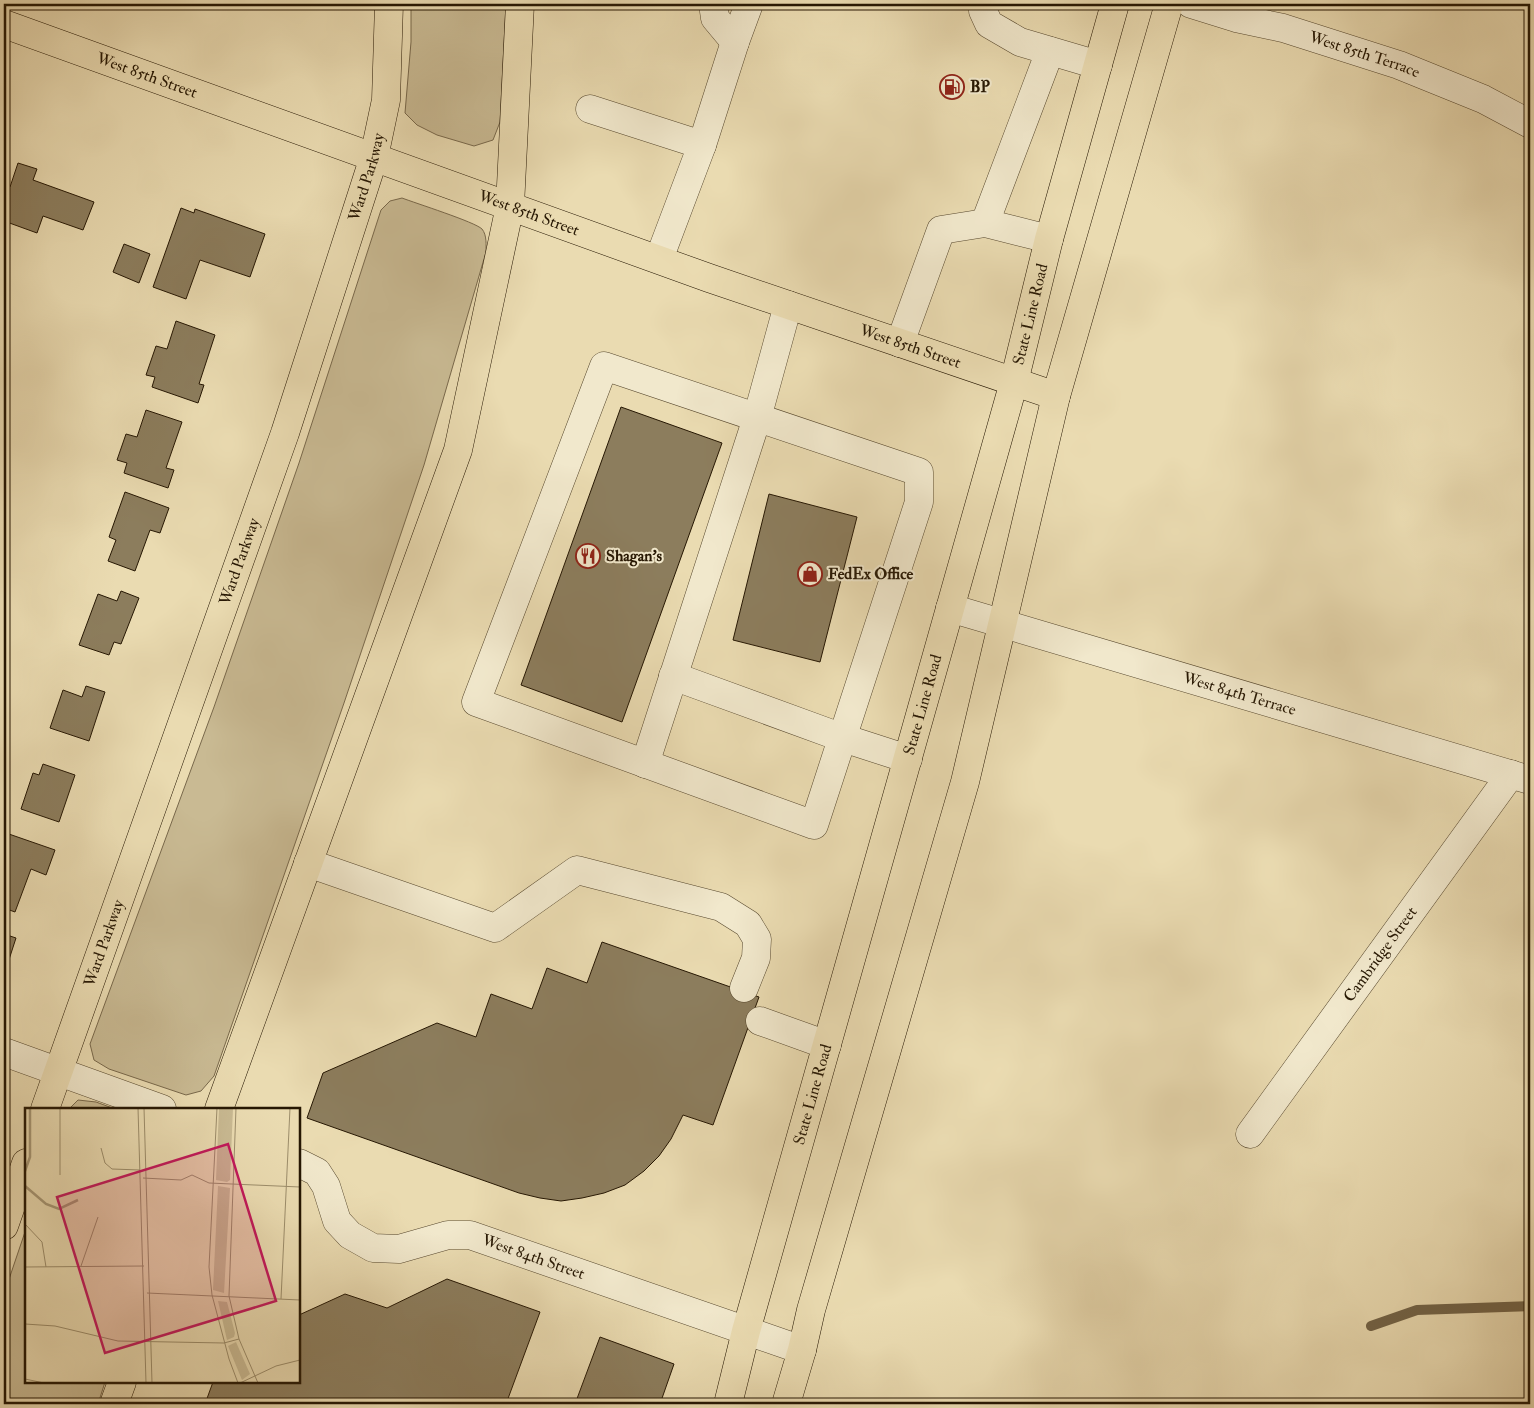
<svg xmlns="http://www.w3.org/2000/svg" width="1534" height="1408" font-family="'IM FELL Double Pica',serif">
<rect width="100%" height="100%" fill="#eadbb1"/>
<filter id="stains"><feTurbulence type="fractalNoise" baseFrequency=".004" numOctaves="4"/><feColorMatrix values="0 0 0 0 .2 0 0 0 0 .09 0 0 0 0 .02 0 0 0 .5 -.17"/></filter>
<radialGradient id="worn" r=".72"><stop offset=".6" stop-color="#630" stop-opacity="0"/><stop offset="1" stop-color="#630" stop-opacity=".3"/></radialGradient>
<path fill="#c9ba93" stroke="#78684b" d="M411,4H506L500,122L493,140L474,146L437,135L417,125L405,113L411,42Z
M402,198C415,203 475,222 482,229C487,235 486,245 486,252L424,465L344,703L214,1076L201,1091L186,1095L109,1069L94,1060L90,1044L214,707L299,463L381,210L390,201Z
M78,1100L96,1102L115,1109H69Z
M26,1229V1382H105L98,1404H4V1294Z"/>
<g fill="none" stroke-linecap="round" stroke-linejoin="round">
<path stroke="#736448" stroke-width="10" d="M1371,1326L1417,1310L1530,1306"/>
</g>
<path fill="#8c7d5d" stroke="#261703" d="M18,163L37,169L33,180L94,202L83,230L43,216L37,233L4,221V185L10,187Z
M181,208L194,213L195,209L265,234L250,277L200,260L186,299L153,287Z
M124,244L150,254L139,283L113,272Z
M176,321L215,335L199,384L204,385L198,403L152,387L155,377L146,375L156,346L167,349Z
M621,407L722,443L622,722L521,685Z
M146,410L182,422L166,468L174,470L168,488L124,473L127,463L117,460L126,434L137,437Z
M125,492L169,508L160,533L150,530L135,571L108,561L116,540L109,537Z
M769,494L857,517L820,662L733,640Z
M121,591L139,598L121,644L114,642L109,655L79,645L98,594L117,601Z
M86,686L105,692L89,741L50,728L63,690L82,697Z
M43,764L75,775L59,822L21,809L33,773L39,775Z
M6,833L55,850L46,875L31,869L15,912L4,908V840Z
M4,934L16,938L4,975Z
M602,942L759,997L713,1125L683,1115L671,1139L659,1156L644,1171L625,1185L604,1193L582,1198L561,1201L540,1198L519,1193L307,1118L323,1073L437,1023L476,1037L491,994L532,1009L547,968L587,983Z
M447,1279L540,1312L506,1404H205L213,1382H299V1315L345,1294L387,1308Z
M600,1337L674,1364L660,1404H575Z"/>
<g fill="none" stroke-linecap="round" stroke-linejoin="round">
<defs>
<g id="minor">
<path d="M713,4L715,18L735,42"/>
<path d="M985,4L983,11L989,24L1020,42L1098,65"/>
<path id="s1" d="M1191,4L1236,18L1283,28L1399,65L1483,99L1530,124"/>
<path d="M590,109L702,145"/>
<path d="M1049,239L985,223L1050,51"/>
<path d="M659,259L702,145L735,42L749,4"/>
<path d="M900,343L941,230L985,223"/>
<path d="M604,366L919,472V502L814,825L476,702Z"/>
<path id="s2" d="M950,608L1530,780"/>
<path d="M673,676L843,738L908,759"/>
<path d="M645,764L757,418L788,305"/>
<path d="M308,863L495,928L577,870L721,907L748,924L757,939L756,958L744,988"/>
<path d="M760,1021L827,1045"/>
<path d="M4,1052L162,1109"/>
<path id="s3" d="M1250,1134L1511,774"/>
<path id="s4" d="M299,1163L317,1172L326,1186L337,1221L350,1235L373,1248L399,1249L448,1235H470L802,1350"/>
</g>
<g id="major">
<path id="s5" d="M4,24L709,278L1056,396"/>
<path id="s6" d="M45,1109L285,433L374,157L386,100L389,4"/>
<path d="M219,1109L458,450L510,206L520,4"/>
<path d="M4,1226L26,1163"/>
<path d="M114,1404L122,1382"/>
<path id="s7" d="M728,1404L746,1331L1014,382L1049,239L1115,4"/>
<path d="M786,1404L802,1350L811,1310L965,782L1056,396L1169,4"/>
</g>
</defs>
<use href="#minor" stroke="#57482e" stroke-width="29"/>
<use href="#major" stroke="#261703" stroke-width="29"/>
<use href="#minor" stroke="#f1e8cc" stroke-width="28"/>
<use href="#major" stroke="#eadbb1" stroke-width="28"/>
</g>
<defs>
<symbol id="fuel-ring" viewBox="-11 -11 22 22"><circle r="9.5" fill="#f1e8cc" stroke="#8f2418" stroke-width="1.5"/><path d="M-5.5-6h7V0h2V4h1.3V-2.5L3-4.5l.8-.8L6-3V5H2.5V1h-1V6h-7ZM-4.2-4.7v3.2H.2V-4.7Z" fill="#8f2418"/></symbol>
<symbol id="restaurant-ring" viewBox="-11 -11 22 22"><circle r="9.5" fill="#f1e8cc" stroke="#8f2418" stroke-width="1.5"/><path d="M-5-6h1v4h1v-4h1v4h1v-4h1v5L-1.5 .5V6h-2V.5L-5-1ZM5-6V6H3V1.5H1.5Q1.5-4 5-6Z" fill="#8f2418"/></symbol>
<symbol id="shop-ring" viewBox="-11 -11 22 22"><circle r="9.5" fill="#f1e8cc" stroke="#8f2418" stroke-width="1.5"/><path d="M-5-2.5h2.3a2.7 3.5 0 0 1 5.4 0H5L5.5 6h-11ZM-1.5-2.5h3a1.5 2.3 0 0 0-3 0Z" fill="#8f2418"/></symbol>
</defs>
<g fill-rule="evenodd">
<use href="#fuel-ring" x="938" y="73" width="28" height="28"/>
<use href="#restaurant-ring" x="574" y="542" width="28" height="28"/>
<use href="#shop-ring" x="796" y="560" width="28" height="28"/>
</g>
<g text-anchor="middle" dominant-baseline="central" stroke-width="4" stroke-linejoin="round" paint-order="stroke">
<g font-size="16" fill="#261703" stroke="#f1e8cc">
<text stroke="none"><textPath href="#s1" startOffset="181">West 85th Terrace</textPath></text>
<text stroke="none"><textPath href="#s5" startOffset="152">West 85th Street</textPath></text>
<text stroke="none"><textPath href="#s6" startOffset="986">Ward Parkway</textPath></text>
<text stroke="none"><textPath href="#s5" startOffset="558">West 85th Street</textPath></text>
<text stroke="none"><textPath href="#s7" startOffset="1131">State Line Road</textPath></text>
<text stroke="none"><textPath href="#s5" startOffset="962">West 85th Street</textPath></text>
<text stroke="none"><textPath href="#s6" startOffset="581">Ward Parkway</textPath></text>
<text stroke="none"><textPath href="#s2" startOffset="302">West 84th Terrace</textPath></text>
<text stroke="none"><textPath href="#s7" startOffset="726">State Line Road</textPath></text>
<text stroke="none"><textPath href="#s6" startOffset="176">Ward Parkway</textPath></text>
<text stroke="none"><textPath href="#s3" startOffset="222">Cambridge Street</textPath></text>
<text stroke="none"><textPath href="#s7" startOffset="321">State Line Road</textPath></text>
<text stroke="none"><textPath href="#s4" startOffset="285">West 84th Street</textPath></text>
</g>
<g font-size="16" font-weight="bold" fill="#261703" stroke="#f1e8cc" text-anchor="start">
<text x="970" y="87">BP</text>
<text x="606" y="556">Shagan's</text>
<text x="828" y="574">FedEx Office</text>
</g>
</g>
<g transform="translate(25 1108)">
<rect width="275" height="275" fill="#eadbb1"/>
<path d="M194,0H208L205,72L202,74L191,72ZM193,78L205,80L199,185L188,182ZM193,193L202,194L210,225L209,229L202,232ZM211,234L225,266L217,272L203,238Z" fill="#c9ba93"/>
<path fill="none" stroke="#a79876" stroke-width="2.5" d="M0,63L5,49V0M0,78L21,96L34,101L53,92"/>
<path fill="none" stroke="#9c8d6b" stroke-width="1" d="M113,0L121,275M119,0L127,275M192,0L184,159L187,187L204,251L213,275M211,0L204,188L214,231L233,275M76,40L80,55L87,61L115,62M35,67V0M118,70L156,72L167,67L184,75L275,79M0,116L17,134L21,159M56,158L73,109M0,159L119,158M122,185L275,192M256,191L265,0M0,216L30,218L93,233L199,235L214,231M0,271L19,275M215,275L251,258L275,252"/>
<path fill="#c2185b" fill-opacity="0.15" stroke="#c2185b" stroke-width="2.5" d="M203,36L251,193L80,245L32,89Z"/>
<rect width="275" height="275" fill="none" stroke="#261703" stroke-width="2.5"/>
</g>
<rect width="1534" height="1408" fill="none" stroke="#eadbb1" stroke-width="20"/>
<rect x="5" y="5" width="1524" height="1398" fill="none" stroke="#261703" stroke-width="2.5"/>
<rect x="10" y="10" width="1514" height="1388" fill="none" stroke="#261703"/>
<rect width="100%" height="100%" filter="url(#stains)"/>
<rect width="100%" height="100%" fill="url(#worn)"/>
</svg>
